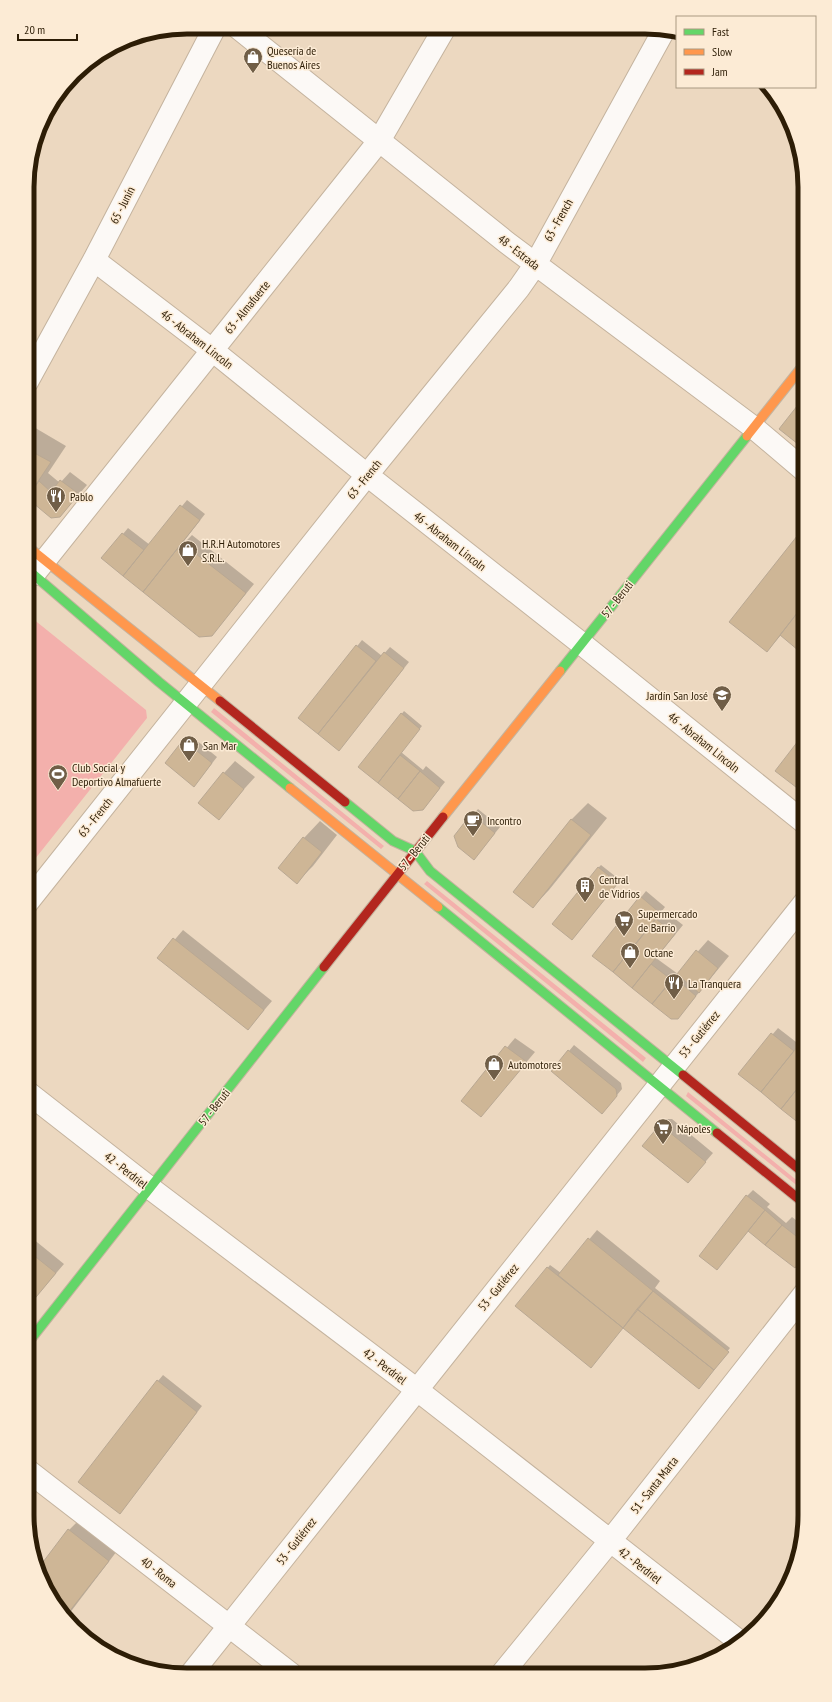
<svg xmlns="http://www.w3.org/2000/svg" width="832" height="1702" font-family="'PT Sans Narrow',sans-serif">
<rect width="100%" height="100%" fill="#ecd8c0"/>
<path fill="#f3b0ac" d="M27,614L146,710L147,718L27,869Z
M214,708L384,846L381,849L211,712Z
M427,881L646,1058L643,1062L424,884Z
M688,1092L805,1187V1192L686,1096Z"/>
<path fill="#0003" d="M32,426L66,446L48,473L60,483L70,472L87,485L60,516L51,517L27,497V431Z
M187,500L205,514L184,541L185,542L192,535L254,584L212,635L199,636L103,558L128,528L150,545Z
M805,528L781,635L767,651Z
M362,640L382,656L390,647L409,662L339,750L300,718Z
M404,711L422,726L401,752L423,770L426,766L445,782L423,809L414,810L360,766Z
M190,735L217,757L199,780L166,763Z
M235,761L255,777L218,818L224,773Z
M588,803L607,818L549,890L533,907L514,891L572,819Z
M478,809L500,827L479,853L455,836Z
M320,821L337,835L313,866L297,882L279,868L304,838Z
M601,865L620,880L575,936L598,868Z
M646,891L665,907L658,916L659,917L665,911L683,925L656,958L678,974L708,940L729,956L678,1018H671L594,956Z
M183,930L272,1001L248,1029L159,958Z
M778,1028L800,1045L805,1039V1127L739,1074Z
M515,1038L535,1052L481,1116L462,1101Z
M574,1045L621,1083L622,1089L607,1107L569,1051Z
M667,1119H672L713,1153L688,1182L658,1129Z
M753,1190L770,1204L767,1207L786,1223L792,1217L805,1227V1257L795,1267L749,1230L717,1269L747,1196Z
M597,1230L660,1281L655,1288L730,1348L699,1387L623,1326L593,1364L517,1306L550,1265L561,1273Z
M27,1234L64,1264L27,1307Z
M163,1375L202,1406L125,1507L158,1381Z
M78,1521L117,1551L66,1618L54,1604L38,1571L69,1530Z"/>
<path fill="#ceb696" stroke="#b9a893" d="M805,396V446L803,448L779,429Z
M27,449L51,462L27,498Z
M60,480L79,494L60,517L51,518L27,498L39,481L51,492Z
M180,505L200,520L143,592L123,576Z
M805,526V603L767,652L729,622Z
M122,533L144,550L123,576L101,558Z
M182,543L246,593L212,636L199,637L143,592Z
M805,603V656L780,635Z
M356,645L376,661L318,734L298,718Z
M384,652L404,668L339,751L318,734Z
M805,663V679L797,672Z
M401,713L420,729L378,783L358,767Z
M805,732V794L775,771Z
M183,740L212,763L194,787L165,763Z
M400,755L420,771L398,799L378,783Z
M420,771L440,788L423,810L413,811L398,799Z
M223,772L244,789L219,820L198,803Z
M471,814L495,833L474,860L458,847L454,836Z
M571,819L591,835L533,908L513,892Z
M303,837L322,852L297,884L278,868Z
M598,867L618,883L572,940L552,924Z
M640,896L660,913L613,972L592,956Z
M656,919L675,934L632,988L613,972Z
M173,938L264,1010L248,1030L157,958Z
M696,950L718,968L699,993L677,974Z
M651,964L672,980L652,1004L632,988Z
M674,977L696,996L678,1019H671L652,1004Z
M771,1033L794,1051L761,1092L738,1074Z
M805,1037V1079L781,1109L761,1092Z
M505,1046L527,1062L481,1117L461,1101Z
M568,1050L616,1089L617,1096L602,1114L551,1071Z
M805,1079V1118L800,1124L781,1109Z
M663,1127L706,1162L688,1183L642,1146L657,1128Z
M746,1195L765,1210L717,1270L699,1256Z
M765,1210L782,1225L765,1245L748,1231Z
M782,1225L805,1243V1256L795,1268L765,1245Z
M588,1238L653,1291L623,1328L558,1275Z
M27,1250L56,1273L27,1308Z
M547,1267L623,1328L591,1368L515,1306Z
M653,1291L729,1352L714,1370L637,1309Z
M637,1309L714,1370L699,1389L623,1328Z
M157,1380L197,1412L120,1514L78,1482Z
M68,1529L109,1561L65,1617L54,1604L37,1570Z"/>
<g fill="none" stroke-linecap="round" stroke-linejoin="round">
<defs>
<path id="street" d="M237,27L506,242L753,427L805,471
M94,260L212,350L367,475L582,644L805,823
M27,382L94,260L215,27
M34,574L379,141L444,29
M27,903L367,475L519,288L535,265L664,30
M27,1092L150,1188L416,1389L740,1642
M27,1470L291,1674
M191,1674L805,902
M501,1675L610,1541L805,1293"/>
<path id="fast" d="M27,569L159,682L290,788
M560,671L747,436
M345,802L393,841L415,851L430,871L683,1075
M438,907L717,1133
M27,1344L324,967"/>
<path id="slow" d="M747,436L805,363
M27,546L220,701
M290,788L438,907
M443,817L560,671"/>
<path id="jam" d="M220,701L345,802
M324,967L443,817
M683,1075L805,1174
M717,1133L805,1204"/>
</defs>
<use href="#street" stroke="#c4b39e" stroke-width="24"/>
<use href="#fast" stroke="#c4b39e" stroke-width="11"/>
<use href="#slow" stroke="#c4b39e" stroke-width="11"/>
<use href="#jam" stroke="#c4b39e" stroke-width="11"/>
<use href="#street" stroke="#fcf9f6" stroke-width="22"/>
<use href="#fast" stroke="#63d668" stroke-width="9"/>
<use href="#slow" stroke="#ff974d" stroke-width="9"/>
<use href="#jam" stroke="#b3261e" stroke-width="9"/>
</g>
<defs>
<symbol id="shop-pin" viewBox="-11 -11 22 30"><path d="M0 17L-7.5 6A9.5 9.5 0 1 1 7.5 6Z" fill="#705e47" stroke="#fcebd5"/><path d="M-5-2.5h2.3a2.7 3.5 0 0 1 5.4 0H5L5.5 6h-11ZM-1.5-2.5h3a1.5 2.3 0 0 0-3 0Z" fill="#fff"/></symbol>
<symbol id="restaurant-pin" viewBox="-11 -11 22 30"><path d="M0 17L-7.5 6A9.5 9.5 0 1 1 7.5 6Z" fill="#705e47" stroke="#fcebd5"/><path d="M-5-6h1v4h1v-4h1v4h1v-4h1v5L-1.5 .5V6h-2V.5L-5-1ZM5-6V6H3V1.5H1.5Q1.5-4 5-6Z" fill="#fff"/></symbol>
<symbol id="school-pin" viewBox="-11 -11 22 30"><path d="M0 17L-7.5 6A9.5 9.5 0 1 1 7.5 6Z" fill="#705e47" stroke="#fcebd5"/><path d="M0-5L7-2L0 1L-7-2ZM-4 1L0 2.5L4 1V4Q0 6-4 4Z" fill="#fff"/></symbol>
<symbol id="stadium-pin" viewBox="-11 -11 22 30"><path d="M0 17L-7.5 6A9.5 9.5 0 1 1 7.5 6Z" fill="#705e47" stroke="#fcebd5"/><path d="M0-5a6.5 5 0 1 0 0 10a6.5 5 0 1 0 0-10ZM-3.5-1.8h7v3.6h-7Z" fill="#fff"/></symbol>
<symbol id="cafe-pin" viewBox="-11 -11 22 30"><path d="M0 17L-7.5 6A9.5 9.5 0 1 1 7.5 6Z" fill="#705e47" stroke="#fcebd5"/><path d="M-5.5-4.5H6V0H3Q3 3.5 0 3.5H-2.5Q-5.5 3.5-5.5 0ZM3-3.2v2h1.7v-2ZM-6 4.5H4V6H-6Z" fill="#fff"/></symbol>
<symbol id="building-pin" viewBox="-11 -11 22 30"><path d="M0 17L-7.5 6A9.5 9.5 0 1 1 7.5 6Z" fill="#705e47" stroke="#fcebd5"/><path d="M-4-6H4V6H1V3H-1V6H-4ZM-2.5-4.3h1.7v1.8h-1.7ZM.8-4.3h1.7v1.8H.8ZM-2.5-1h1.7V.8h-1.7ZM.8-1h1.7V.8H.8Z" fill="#fff"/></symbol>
<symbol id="supermarket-pin" viewBox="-11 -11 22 30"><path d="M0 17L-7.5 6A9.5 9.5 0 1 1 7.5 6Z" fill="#705e47" stroke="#fcebd5"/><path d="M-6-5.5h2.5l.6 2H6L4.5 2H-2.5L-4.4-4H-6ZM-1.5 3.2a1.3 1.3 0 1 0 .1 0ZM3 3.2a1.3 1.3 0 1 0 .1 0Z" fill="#fff"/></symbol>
</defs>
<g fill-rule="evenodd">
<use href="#shop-pin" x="242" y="46" width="22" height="30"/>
<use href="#restaurant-pin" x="45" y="485" width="22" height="30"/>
<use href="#shop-pin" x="177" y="539" width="22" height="30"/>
<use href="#school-pin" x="711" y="684" width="22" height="30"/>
<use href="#shop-pin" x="178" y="734" width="22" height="30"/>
<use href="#stadium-pin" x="47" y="763" width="22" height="30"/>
<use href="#cafe-pin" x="462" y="809" width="22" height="30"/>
<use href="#building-pin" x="574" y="875" width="22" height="30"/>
<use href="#supermarket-pin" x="613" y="909" width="22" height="30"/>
<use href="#shop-pin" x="619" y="941" width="22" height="30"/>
<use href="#restaurant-pin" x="663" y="972" width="22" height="30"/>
<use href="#shop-pin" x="483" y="1053" width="22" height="30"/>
<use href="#supermarket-pin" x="652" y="1117" width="22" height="30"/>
</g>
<g text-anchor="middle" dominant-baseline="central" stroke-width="3" stroke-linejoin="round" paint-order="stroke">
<g font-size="12" fill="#2d1d06" stroke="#fcebd5" text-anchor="start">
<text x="267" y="50">Quesería de<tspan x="267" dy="14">Buenos Aires</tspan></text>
<text x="70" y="496">Pablo</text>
<text x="202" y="543">H.R.H Automotores<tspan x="202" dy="14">S.R.L.</tspan></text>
<text x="708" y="695" text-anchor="end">Jardín San José</text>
<text x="203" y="745">San Mar</text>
<text x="72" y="767">Club Social y<tspan x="72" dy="14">Deportivo Almafuerte</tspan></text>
<text x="487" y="820">Incontro</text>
<text x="599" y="879">Central<tspan x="599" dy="14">de Vidrios</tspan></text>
<text x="638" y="913">Supermercado<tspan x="638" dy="14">de Barrio</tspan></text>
<text x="644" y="952">Octane</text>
<text x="688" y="983">La Tranquera</text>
<text x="508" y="1064">Automotores</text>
<text x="677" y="1128">Nápoles</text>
</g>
<g font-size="12" fill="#2d1d06" stroke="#fcebd5">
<text transform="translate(122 205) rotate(-63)">65 - Junín</text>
<text transform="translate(558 220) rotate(-61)">63 - French</text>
<text transform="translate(519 252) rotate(38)">48 - Estrada</text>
<text transform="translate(247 307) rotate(-51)">63 - Almafuerte</text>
<text transform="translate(197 339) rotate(38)">46 - Abraham Lincoln</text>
<text transform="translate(364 479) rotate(-51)">63 - French</text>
<text transform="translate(450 541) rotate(38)">46 - Abraham Lincoln</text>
<text transform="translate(617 599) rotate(-52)">57 - Beruti</text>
<text transform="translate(704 742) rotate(39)">46 - Abraham Lincoln</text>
<text transform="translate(95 817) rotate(-51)">63 - French</text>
<text transform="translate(414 852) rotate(-51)">57 - Beruti</text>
<text transform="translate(699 1034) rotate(-51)">53 - Gutiérrez</text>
<text transform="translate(214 1107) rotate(-52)">57 - Beruti</text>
<text transform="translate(126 1170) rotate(38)">42 - Perdriel</text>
<text transform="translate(498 1287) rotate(-51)">53 - Gutiérrez</text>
<text transform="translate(385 1366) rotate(37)">42 - Perdriel</text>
<text transform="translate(654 1485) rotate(-52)">51 - Santa Marta</text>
<text transform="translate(296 1541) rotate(-52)">53 - Gutiérrez</text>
<text transform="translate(640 1565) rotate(38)">42 - Perdriel</text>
<text transform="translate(159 1572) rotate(38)">40 - Roma</text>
</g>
</g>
<path d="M0 0H832V1702H0ZM187 34H645A153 153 0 0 1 798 187V1515A153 153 0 0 1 645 1668H187A153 153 0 0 1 34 1515V187A153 153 0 0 1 187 34Z" fill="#fcebd5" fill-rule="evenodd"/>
<path fill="none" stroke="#2d1d06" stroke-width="5" d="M187 34H645A153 153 0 0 1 798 187V1515A153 153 0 0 1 645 1668H187A153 153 0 0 1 34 1515V187A153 153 0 0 1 187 34Z"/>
<rect x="676" y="16" width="140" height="72" fill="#fcebd5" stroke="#a99982"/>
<rect x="684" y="29" width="20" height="6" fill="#63d668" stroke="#a99982"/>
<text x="712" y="36" font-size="12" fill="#2d1d06">Fast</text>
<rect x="684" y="49" width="20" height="6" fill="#ff974d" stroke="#a99982"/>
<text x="712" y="56" font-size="12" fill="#2d1d06">Slow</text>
<rect x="684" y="69" width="20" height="6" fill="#b3261e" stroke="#a99982"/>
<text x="712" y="76" font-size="12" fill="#2d1d06">Jam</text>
<path d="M18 34v6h59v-6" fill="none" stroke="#2d1d06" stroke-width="2"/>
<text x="24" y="34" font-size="12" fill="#2d1d06" stroke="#fcebd5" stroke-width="3" paint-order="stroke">20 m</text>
</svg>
